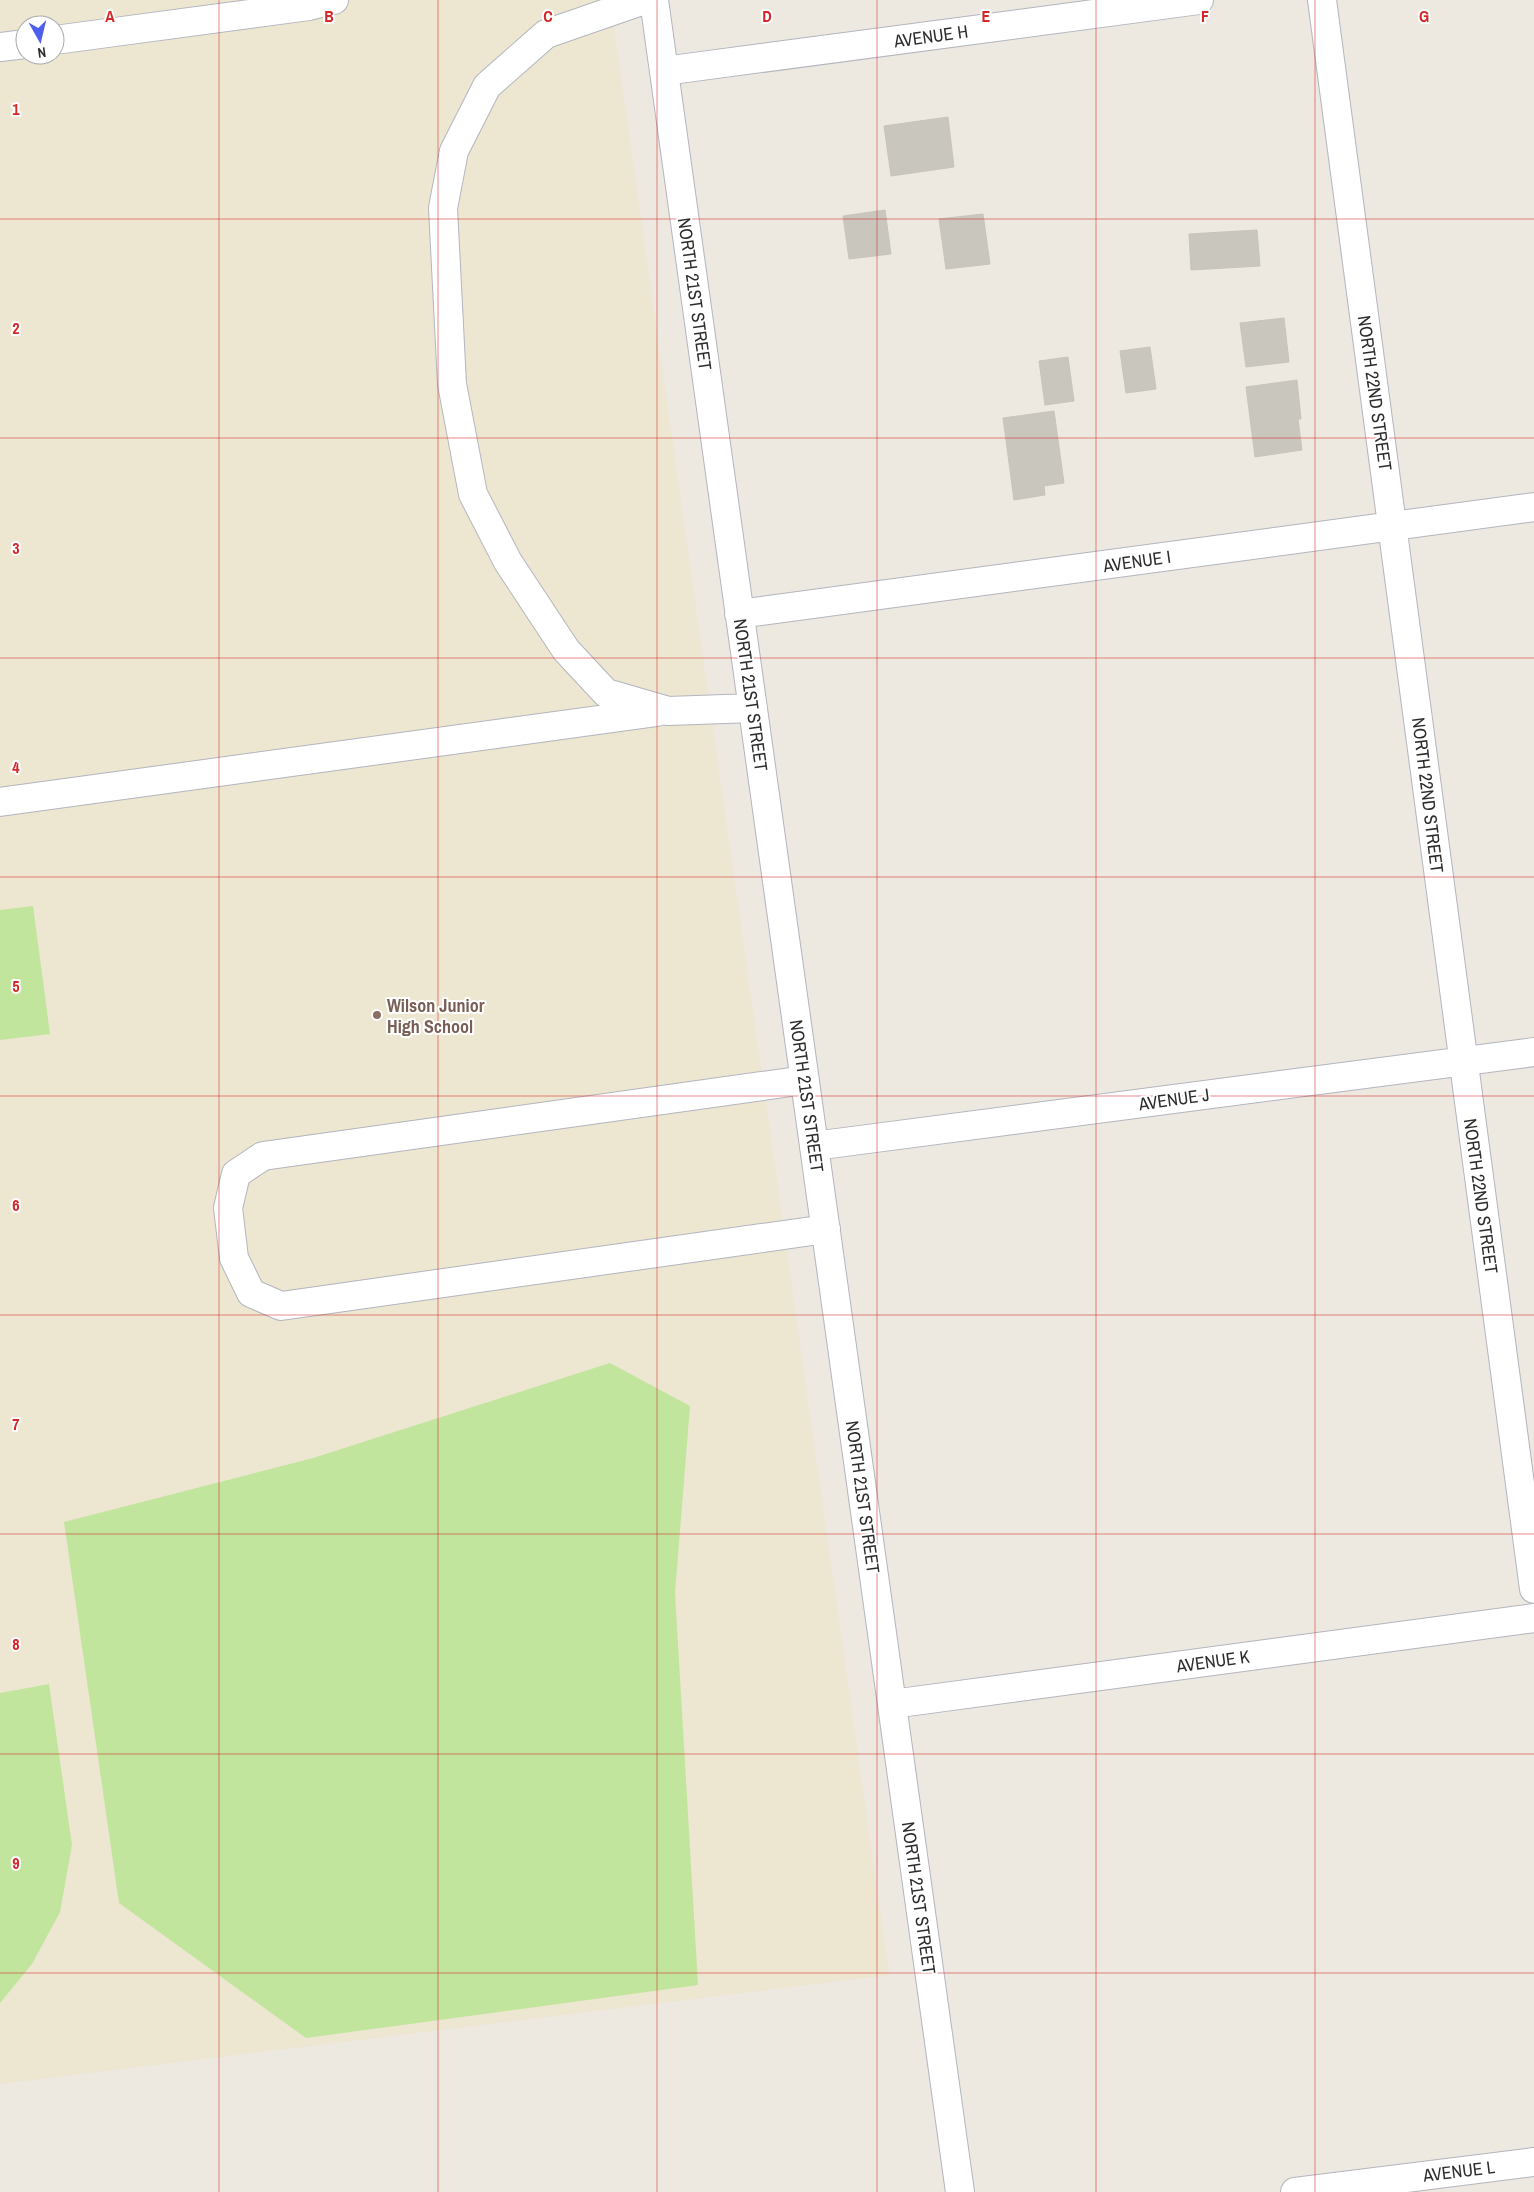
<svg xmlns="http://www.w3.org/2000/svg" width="1534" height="2192" font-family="'Archivo Narrow',sans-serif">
<rect width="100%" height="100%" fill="#ede8e0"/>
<path fill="#ede6d1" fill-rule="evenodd" d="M0,0H610L889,1975L0,2084ZM25,25H55V55H25Z"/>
<path fill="#c2e59d" d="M33,906L50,1034L0,1040V910Z
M610,1363L690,1406L675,1593L698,1985L306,2038L119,1903L64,1522L313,1458Z
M49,1684L72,1845L60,1912L32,1964L0,2003V1693Z"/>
<path fill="#c9c6be" stroke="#c8c4b9" d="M948,117L954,167L891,176L884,126Z
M885,210L891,254L849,259L843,216Z
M983,214L990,264L946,269L939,219Z
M1257,230L1260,266L1191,270L1189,234Z
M1284,318L1289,362L1246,367L1240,323Z
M1150,347L1156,389L1126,393L1120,351Z
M1068,357L1074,401L1045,405L1039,361Z
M1297,380L1301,419H1298L1302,450L1255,457L1246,387Z
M1054,411L1064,483L1044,486L1045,495L1014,500L1003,418Z"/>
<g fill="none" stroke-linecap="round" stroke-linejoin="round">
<defs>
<path id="minor" d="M644,0L546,34L487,86L454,151L443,208L452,384L473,494L508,562L566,650L606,693L668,711L753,708
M654,0L960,2192
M1322,0L1534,1589
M55,40L309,6L334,0
M0,47L25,44
M664,71L1199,0
M739,614L1534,507
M0,802L657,712
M805,1080L263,1156L236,1174L228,1208L234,1258L251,1293L281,1306L826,1229
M814,1146L1534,1052
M892,1704L1534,1618
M1295,2192L1534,2162"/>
</defs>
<use href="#minor" stroke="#b3b5bf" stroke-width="30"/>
<use href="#minor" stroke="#fff" stroke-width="28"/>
</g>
<path fill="none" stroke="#d62828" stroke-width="1" stroke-opacity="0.55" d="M219,0V2192M438,0V2192M657,0V2192M877,0V2192M1096,0V2192M1315,0V2192M0,219H1534M0,438H1534M0,658H1534M0,877H1534M0,1096H1534M0,1315H1534M0,1534H1534M0,1754H1534M0,1973H1534"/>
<circle fill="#8d6e63" stroke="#fff" stroke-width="2" cx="377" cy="1015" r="5"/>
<g text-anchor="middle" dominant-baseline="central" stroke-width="4" stroke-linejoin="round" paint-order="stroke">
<g font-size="18" fill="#2c2c2c" stroke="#fff">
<text transform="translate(931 36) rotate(-8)">AVENUE H</text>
<text transform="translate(695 294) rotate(82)">NORTH 21ST STREET</text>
<text transform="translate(1375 393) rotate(82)">NORTH 22ND STREET</text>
<text transform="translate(1137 561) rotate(-8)">AVENUE I</text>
<text transform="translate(751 695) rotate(82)">NORTH 21ST STREET</text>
<text transform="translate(1428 795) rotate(83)">NORTH 22ND STREET</text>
<text transform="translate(807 1096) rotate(82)">NORTH 21ST STREET</text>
<text transform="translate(1174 1099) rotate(-8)">AVENUE J</text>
<text transform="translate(1481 1196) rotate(82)">NORTH 22ND STREET</text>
<text transform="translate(863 1497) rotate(82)">NORTH 21ST STREET</text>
<text transform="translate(1213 1661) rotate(-8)">AVENUE K</text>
<text transform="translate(919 1898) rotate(82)">NORTH 21ST STREET</text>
<text transform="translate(1459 2171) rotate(-7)">AVENUE L</text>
</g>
<g font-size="18" font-weight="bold" fill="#785e54" stroke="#fff" text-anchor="start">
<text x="387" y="1005">Wilson Junior<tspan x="387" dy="21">High School</tspan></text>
</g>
</g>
<g font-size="16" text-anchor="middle" font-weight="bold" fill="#d62828" stroke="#fff" stroke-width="4" stroke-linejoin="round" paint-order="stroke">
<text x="110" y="22">A</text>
<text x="329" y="22">B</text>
<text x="548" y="22">C</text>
<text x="767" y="22">D</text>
<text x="986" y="22">E</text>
<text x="1205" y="22">F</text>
<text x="1424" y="22">G</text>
<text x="16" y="115">1</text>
<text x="16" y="334">2</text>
<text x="16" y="554">3</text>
<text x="16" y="773">4</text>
<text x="16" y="992">5</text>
<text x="16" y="1211">6</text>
<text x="16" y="1430">7</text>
<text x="16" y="1650">8</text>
<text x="16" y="1869">9</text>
</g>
<g transform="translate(40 40) rotate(172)"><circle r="24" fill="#ffffff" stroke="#ababab"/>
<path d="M0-4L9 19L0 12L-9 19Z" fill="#4c5fed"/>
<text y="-8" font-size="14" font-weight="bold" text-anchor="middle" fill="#2c2c2c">N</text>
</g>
</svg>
